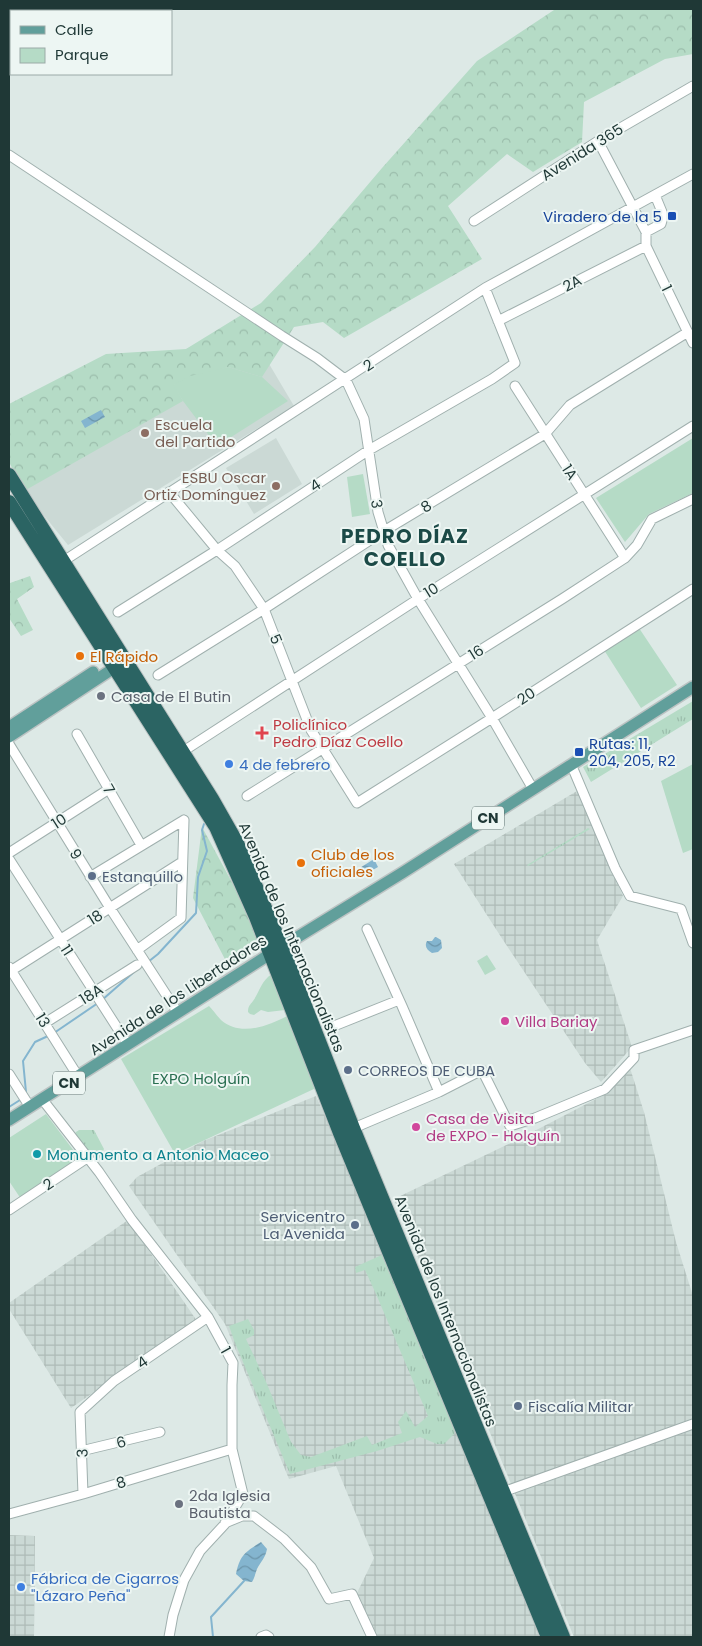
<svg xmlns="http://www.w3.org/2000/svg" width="702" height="1646" font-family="Poppins,sans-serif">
<defs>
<pattern id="industrial-grid" width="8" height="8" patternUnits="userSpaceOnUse" patternTransform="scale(1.25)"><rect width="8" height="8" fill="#cbd9d5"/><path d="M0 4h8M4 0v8" fill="none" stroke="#aebbb7"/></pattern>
<pattern id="grass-tufts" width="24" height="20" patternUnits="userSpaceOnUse" patternTransform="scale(1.25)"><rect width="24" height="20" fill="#b5dbc6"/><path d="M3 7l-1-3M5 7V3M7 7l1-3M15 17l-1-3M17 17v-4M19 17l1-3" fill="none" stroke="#9bbdab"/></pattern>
<pattern id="forest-crowns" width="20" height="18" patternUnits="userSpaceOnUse" patternTransform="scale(1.25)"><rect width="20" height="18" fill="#b5dbc6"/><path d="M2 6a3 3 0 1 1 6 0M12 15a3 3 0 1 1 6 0" fill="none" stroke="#9bbdab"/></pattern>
<pattern id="water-waves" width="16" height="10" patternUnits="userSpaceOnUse" patternTransform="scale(1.25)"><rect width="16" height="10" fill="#84b5cf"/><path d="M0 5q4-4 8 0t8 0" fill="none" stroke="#6b94a9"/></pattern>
</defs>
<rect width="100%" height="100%" fill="#dde9e6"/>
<path fill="#cbd9d5" d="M246,325L294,406L68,545L24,491L186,349Z
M276,438L302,484L254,514L226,468Z"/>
<path fill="url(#industrial-grid)" d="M577,791L623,896L597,940L632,1047L601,1082L585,1063L503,940L454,864Z
M630,1068L644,1112L676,1242L693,1296V1637H574L394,1199L519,1139L596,1099L622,1079Z
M316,1096L389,1258L544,1637H374L356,1595L374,1558L336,1466L289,1479L225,1324L129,1186L137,1177L203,1141Z
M128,1220L197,1321L71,1408L9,1309V1303Z
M9,1535L35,1536L34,1637H9Z"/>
<path fill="url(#grass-tufts)" d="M693,701V719L591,782L583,767Z
M588,828L590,829L528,866L527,865Z
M79,1130H94L104,1149L98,1161L95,1162L74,1135L76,1132Z
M384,1254L456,1427L454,1434L444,1444H437L420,1437L377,1451L290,1474L235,1343L229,1326L248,1319L254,1330V1335L246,1339L267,1384L291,1442L301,1455L311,1457L367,1436L372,1445L402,1433L398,1422L406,1411L415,1427L428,1416L376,1294L365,1270L356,1273L355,1267Z"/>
<path fill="url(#forest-crowns)" d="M560,9H693V54L665,59L584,102L582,142L533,172L507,154L448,206L482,259L344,338L323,322L294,327L262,377L228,367L174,385L183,401L24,491L9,462V404L106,354L186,349L261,303L315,247L382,168L477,61L554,10Z
M30,576L34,587L17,599L33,630L21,636L9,618V581L10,583Z
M202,827L241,899L261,945L228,965L193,898Z"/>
<path fill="#b5dbc6" d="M228,367L262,377L288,401L217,446L183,401L173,385L190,376Z
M693,438V493L649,514L625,542L596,498Z
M363,474L370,514L352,517L347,477Z
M639,628L677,685L641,708L604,650Z
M693,764V849L683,853L661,781Z
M487,955L496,969L485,975L477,961Z
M272,974L285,1010L268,1012L261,1010L254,1015L250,1014L248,1012C248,1006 250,1005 253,1001C260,991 261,981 272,974Z
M209,1006C213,1010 217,1016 221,1020C240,1037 268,1026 287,1016L316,1088L175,1154L121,1059Z
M46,1114L80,1159L21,1199L9,1181V1138Z"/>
<path fill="url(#water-waves)" d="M101,410L105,417L85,428L81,421Z
M374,859L378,867L359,878L355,871Z
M435,937H436L441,940L442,948L438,952L432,953C427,950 424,946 427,941H432Z
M261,1542L267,1549C265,1559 261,1561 257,1569C255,1574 255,1577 252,1582L244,1581L236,1574C240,1555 245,1552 261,1542Z"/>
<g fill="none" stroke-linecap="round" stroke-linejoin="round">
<path stroke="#84b5cf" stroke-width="2" d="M148,962L158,954L196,913L198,877L207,851L202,830L204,824
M102,1000L134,972
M54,1033L98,1003
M26,1092L23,1061L35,1042L48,1036
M9,1107L20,1100
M213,1637L211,1617L244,1581"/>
<defs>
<path id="minor" d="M16,11L20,9
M9,17L11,15
M598,141L646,232V246L693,343
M9,155L282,336L317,358L346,380L364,419L378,512L388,545L418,599L492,718L533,789
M474,221L598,141L693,86
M646,232L661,224L663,217L662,212L655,195
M498,321L646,246
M515,386L625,558
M169,492L217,550L235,566L264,609L311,730L357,803L492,718L693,589
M59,564L485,288L693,174
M118,612L217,550L369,450L492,379L515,363L485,288
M158,675L264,609L384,531L545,434L570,405L688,332
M77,734L141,845
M9,744L110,908L178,1013
M179,754L418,599L693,426
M571,764L615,868L630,896L681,909L693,943
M247,796L562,599L625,558L637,545L652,519L693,499
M9,853L109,789
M9,859L125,1040
M90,877L184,820
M367,929L402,1006L439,1092
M137,950L181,918L184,820
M9,967L76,1073
M9,972L182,862
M45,1023L137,965
M334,1026L399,1000
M9,1074L30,1107
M42,1099L99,1172L132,1220L208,1317L233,1363L232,1385V1449L243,1494L225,1524L200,1551L184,1580L173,1615L169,1637
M349,1130L439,1092L482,1070L510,1126L535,1118L605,1089L634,1058V1050L693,1030
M9,1210L87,1158
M81,1451L160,1432
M503,1492L693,1424
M83,1494L80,1412L114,1381L208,1317
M9,1514L83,1494L232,1449
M225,1523L242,1516H254L284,1539L311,1567L329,1599L352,1594L372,1637
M261,1637L266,1635L269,1637"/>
<path id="major" d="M9,727L93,672
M9,737L114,668L119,663
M9,1120L270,954L402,873L693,687"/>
<path id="highway" d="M9,475L212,799L237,843L282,947L353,1128L563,1637
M9,502L216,827L256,917L340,1133L548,1637"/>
</defs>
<use href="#minor" stroke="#a0b0ae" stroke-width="11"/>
<use href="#major" stroke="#bcc3c3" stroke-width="14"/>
<use href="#highway" stroke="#bcc3c3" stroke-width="16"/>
<use href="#minor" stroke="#fff" stroke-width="9"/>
<use href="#major" stroke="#619f9b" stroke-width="11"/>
<use href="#highway" stroke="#2b6463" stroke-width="14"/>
</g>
<g fill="#1a4fb4" stroke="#edf6f3" stroke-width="2">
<rect x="667" y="211" width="10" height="10" rx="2.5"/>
<rect x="574" y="747" width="10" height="10" rx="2.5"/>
</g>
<g fill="#8d6e63" stroke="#edf6f3" stroke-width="2">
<circle cx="145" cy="433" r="5"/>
<circle cx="276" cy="486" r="5"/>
</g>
<g fill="#e8710a" stroke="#edf6f3" stroke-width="2">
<circle cx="80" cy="656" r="5"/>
<circle cx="301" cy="863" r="5"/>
</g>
<g fill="#6b7280" stroke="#edf6f3" stroke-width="2">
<circle cx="101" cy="696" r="5"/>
<circle cx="179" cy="1504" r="5"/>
</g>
<path fill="#e0444e" stroke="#edf6f3" stroke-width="2" d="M259.5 725.5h5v5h5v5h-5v5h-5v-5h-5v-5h5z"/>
<g fill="#3f7fe0" stroke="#edf6f3" stroke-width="2">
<circle cx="229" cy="764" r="5"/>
<circle cx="21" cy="1587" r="5"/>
</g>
<g fill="#5c6f8a" stroke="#edf6f3" stroke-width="2">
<circle cx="92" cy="876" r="5"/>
<circle cx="348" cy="1070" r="5"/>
<circle cx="355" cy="1225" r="5"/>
<circle cx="518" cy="1406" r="5"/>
</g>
<g fill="#d1479c" stroke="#edf6f3" stroke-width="2">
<circle cx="505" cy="1021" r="5"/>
<circle cx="416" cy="1127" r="5"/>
</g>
<circle fill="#0f9aa8" stroke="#edf6f3" stroke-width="2" cx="37" cy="1154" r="5"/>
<g text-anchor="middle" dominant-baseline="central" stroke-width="4" stroke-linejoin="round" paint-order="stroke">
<g fill="#edf6f3" stroke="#5d716f" stroke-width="1">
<rect x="472" y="806.5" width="32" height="23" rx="4"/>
<rect x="53" y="1071.5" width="32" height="23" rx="4"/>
</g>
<g font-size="14" font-weight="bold" fill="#1f3836">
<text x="488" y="818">CN</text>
<text x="69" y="1083">CN</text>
</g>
<g font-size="15" fill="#1f3836" stroke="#edf6f3">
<text transform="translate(582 152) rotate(-32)">Avenida 365</text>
<text transform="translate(572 283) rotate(-27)">2A</text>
<text transform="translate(667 288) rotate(64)">1</text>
<text transform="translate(368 365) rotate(-33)">2</text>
<text transform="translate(570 472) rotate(57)">1A</text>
<text transform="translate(315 485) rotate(-33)">4</text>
<text transform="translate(377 504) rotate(80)">3</text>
<text transform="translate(426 506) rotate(-31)">8</text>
<text transform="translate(431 590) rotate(-32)">10</text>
<text transform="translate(276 639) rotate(68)">5</text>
<text transform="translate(476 652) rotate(-32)">16</text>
<text transform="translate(526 696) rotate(-33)">20</text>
<text transform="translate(109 789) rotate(60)">7</text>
<text transform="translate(59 821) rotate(-33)">10</text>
<text transform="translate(76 854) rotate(59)">9</text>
<text transform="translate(95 917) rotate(-33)">18</text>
<text transform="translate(292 937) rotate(67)">Avenida de los Internacionalistas</text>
<text transform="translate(67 950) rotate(57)">11</text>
<text transform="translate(91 994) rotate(-32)">18A</text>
<text transform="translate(178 995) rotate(-33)">Avenida de los Libertadores</text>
<text transform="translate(43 1020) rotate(58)">13</text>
<text transform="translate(48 1184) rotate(-34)">2</text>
<text transform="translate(446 1311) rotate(68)">Avenida de los Internacionalistas</text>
<text transform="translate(226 1350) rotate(61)">1</text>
<text transform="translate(142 1362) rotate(-34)">4</text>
<text transform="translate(121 1442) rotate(-14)">6</text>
<text transform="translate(82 1453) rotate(-92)">3</text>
<text transform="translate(121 1482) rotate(-17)">8</text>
</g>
<g font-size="15" fill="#164399" stroke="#edf6f3" text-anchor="end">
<text x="662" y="216">Viradero de la 5</text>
<text x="589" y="743" text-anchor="start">Rutas: 11,<tspan x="589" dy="17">204, 205, R2</tspan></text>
</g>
<g font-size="15" fill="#785e54" stroke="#edf6f3" text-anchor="start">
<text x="155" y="424">Escuela<tspan x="155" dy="17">del Partido</tspan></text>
<text x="266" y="477" text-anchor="end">ESBU Oscar<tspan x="266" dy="17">Ortiz Domínguez</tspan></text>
</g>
<g font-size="15" fill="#c56008" stroke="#edf6f3" text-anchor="start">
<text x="90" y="656">El Rápido</text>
<text x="311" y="854">Club de los<tspan x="311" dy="17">oficiales</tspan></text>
</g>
<g font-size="15" fill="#5b616d" stroke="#edf6f3" text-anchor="start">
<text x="111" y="696">Casa de El Butin</text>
<text x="189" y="1495">2da Iglesia<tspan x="189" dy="17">Bautista</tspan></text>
</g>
<g font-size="15" fill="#be3a42" stroke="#edf6f3" text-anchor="start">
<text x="273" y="724">Policlínico<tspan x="273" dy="17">Pedro Díaz Coello</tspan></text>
</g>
<g font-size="15" fill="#366cbe" stroke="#edf6f3" text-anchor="start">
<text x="239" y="764">4 de febrero</text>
<text x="31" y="1578">Fábrica de Cigarros<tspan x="31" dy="17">"Lázaro Peña"</tspan></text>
</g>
<g font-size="15" fill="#4e5e75" stroke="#edf6f3" text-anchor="start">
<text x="102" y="876">Estanquillo</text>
<text x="358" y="1070">CORREOS DE CUBA</text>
<text x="345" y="1216" text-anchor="end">Servicentro<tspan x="345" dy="17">La Avenida</tspan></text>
<text x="528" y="1406">Fiscalía Militar</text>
</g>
<g font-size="15" fill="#b23c85" stroke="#edf6f3" text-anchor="start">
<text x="515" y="1021">Villa Bariay</text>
<text x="426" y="1118">Casa de Visita<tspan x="426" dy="17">de EXPO - Holguín</tspan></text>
</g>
<g font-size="15" fill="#296f51" stroke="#edf6f3">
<text x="201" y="1078">EXPO Holguín</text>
</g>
<g font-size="15" fill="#0d838f" stroke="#edf6f3" text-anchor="start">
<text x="47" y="1154">Monumento a Antonio Maceo</text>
</g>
<g font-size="20" font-weight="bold" letter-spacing="1" fill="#1b4a47" stroke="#edf6f3">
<text x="405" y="536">PEDRO DÍAZ<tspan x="405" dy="23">COELLO</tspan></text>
</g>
</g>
<rect width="702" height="1646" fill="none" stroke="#1f3836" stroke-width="20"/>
<rect x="10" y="10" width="162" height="65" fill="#edf6f3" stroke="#9baaa7"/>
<rect x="20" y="26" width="25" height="8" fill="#619f9b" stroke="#9baaa7"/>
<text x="55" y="35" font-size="15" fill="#1f3836">Calle</text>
<rect x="20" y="48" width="25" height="15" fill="#b5dbc6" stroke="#9baaa7"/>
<text x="55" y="60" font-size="15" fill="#1f3836">Parque</text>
</svg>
